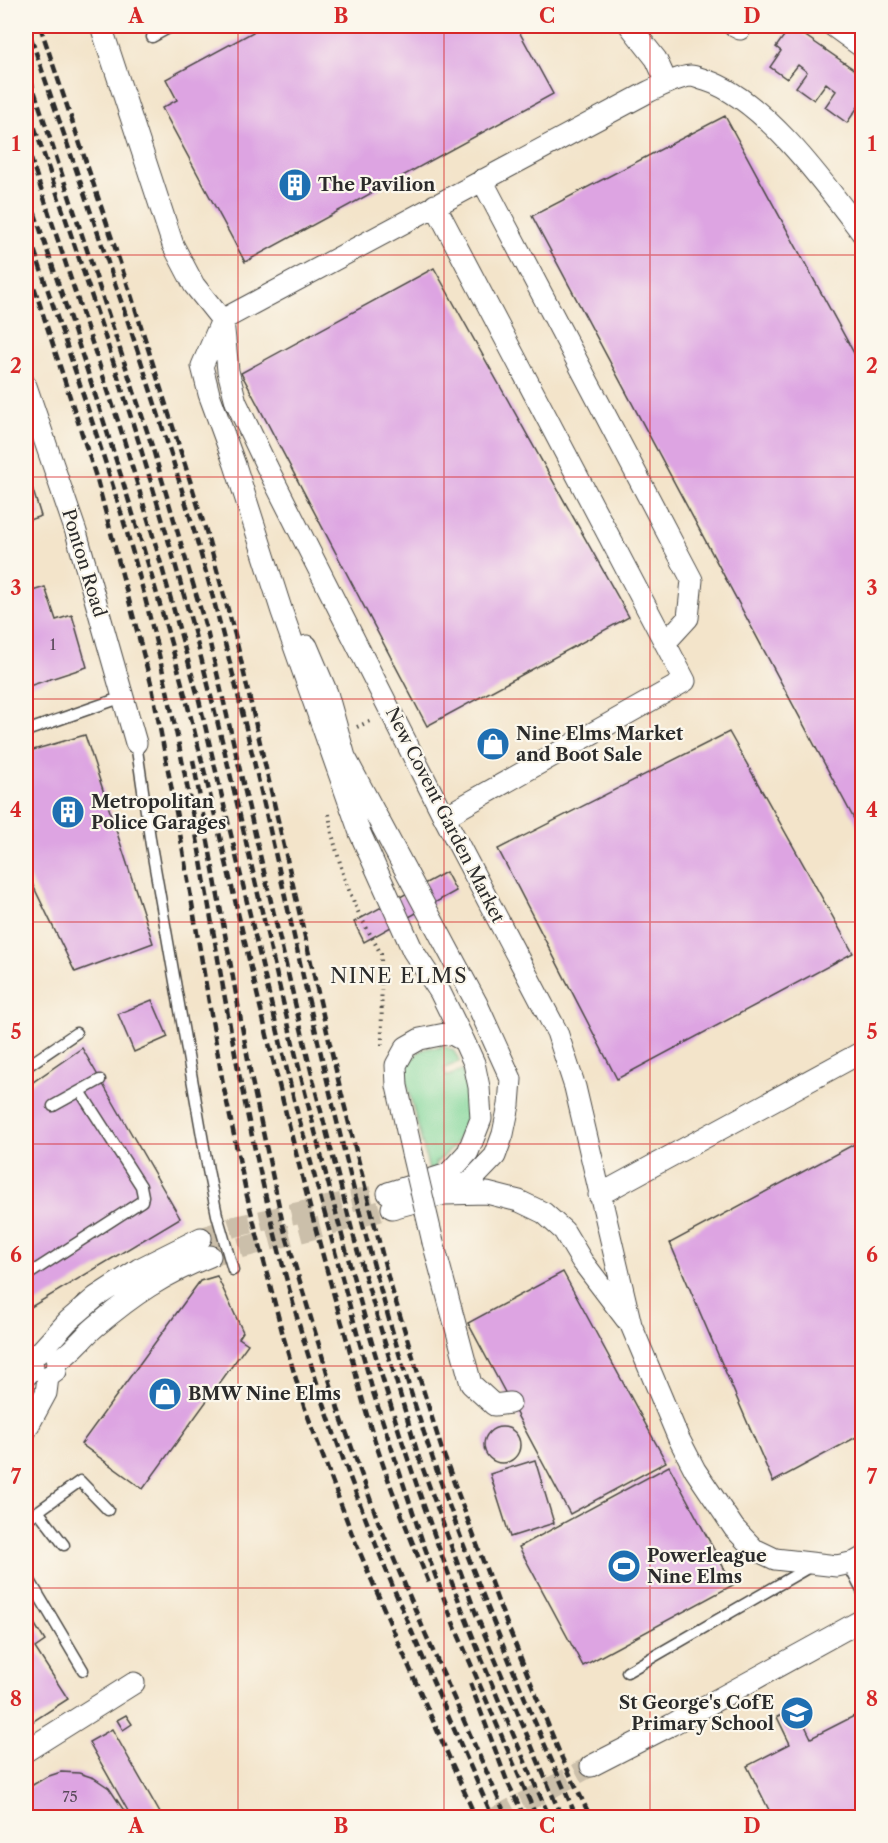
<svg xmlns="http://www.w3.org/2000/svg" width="888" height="1843" font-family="'Libre Caslon Text',serif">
<rect width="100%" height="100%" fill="#fbf7ec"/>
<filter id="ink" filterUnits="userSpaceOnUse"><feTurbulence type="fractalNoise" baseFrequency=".0167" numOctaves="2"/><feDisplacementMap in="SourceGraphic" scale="12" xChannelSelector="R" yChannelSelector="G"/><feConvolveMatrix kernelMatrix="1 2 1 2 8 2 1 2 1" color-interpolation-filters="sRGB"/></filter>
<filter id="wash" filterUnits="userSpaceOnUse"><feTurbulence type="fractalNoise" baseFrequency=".008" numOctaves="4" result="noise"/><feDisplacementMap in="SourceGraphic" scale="24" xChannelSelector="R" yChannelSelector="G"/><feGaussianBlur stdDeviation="1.35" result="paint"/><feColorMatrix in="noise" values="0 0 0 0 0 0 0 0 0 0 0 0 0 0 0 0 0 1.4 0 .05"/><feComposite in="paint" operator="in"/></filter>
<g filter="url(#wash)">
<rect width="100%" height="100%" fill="#f3e4ca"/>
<path fill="#7fd598" stroke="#558062" stroke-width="1.5" d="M441,1045L453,1050L460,1061L444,1069L447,1077L462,1070C464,1078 467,1086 468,1093C473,1120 457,1149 435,1163L436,1167L429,1170L406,1080L405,1067C414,1055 423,1045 439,1048Z"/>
<g id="blocks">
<path fill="#dda4e2" d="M264,26H516L553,94L245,262L162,108L177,100L166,79Z
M791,26L862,75V101L847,123L825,107L836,91L826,83L814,100L796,87L807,72L798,65L787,79L770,67L781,51L776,47Z
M725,116L862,368V834L532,216Z
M434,268L629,617L427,726L241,373Z
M26,468L41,516L26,521Z
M45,587L56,620L72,615L87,667L26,687V593Z
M729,732L853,953L617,1079L498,849Z
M85,735L153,943L75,972L26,871V752Z
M446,872L456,891L364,942L354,922Z
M152,1000L168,1037L134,1052L118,1014Z
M82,1048L180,1218L26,1310V1087Z
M862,1140V1434L773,1482L670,1243Z
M563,1272L666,1462L570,1514L468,1323Z
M217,1276L243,1332L239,1338L248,1344L143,1489L81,1444L200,1281Z
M484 1445a18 18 0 1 1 36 0a18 18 0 1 1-36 0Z
M535,1460L554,1523L510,1537L490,1474Z
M669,1466L733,1585L583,1666L519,1547Z
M26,1610L45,1641L35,1648L68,1699L26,1726Z
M796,1707L811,1738L862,1712V1818H773L747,1766L790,1744L777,1717Z
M126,1715L132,1724L123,1730L117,1720Z
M112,1729L160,1813L153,1818H132L89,1742Z
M61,1772L79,1773L94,1778L109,1788L129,1818H26V1789L46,1777Z"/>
</g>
</g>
<g filter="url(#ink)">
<use href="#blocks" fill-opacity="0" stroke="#494743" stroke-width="1.5"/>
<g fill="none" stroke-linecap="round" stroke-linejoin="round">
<path stroke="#cbbfaa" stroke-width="21" stroke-dasharray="21 10" stroke-linecap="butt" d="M201,1238L233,1227L388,1193
M210,1256L392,1208
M495,1818L591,1766"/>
<defs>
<path id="service" d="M152,37L172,26
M26,731L123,697
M136,743L151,845L208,1170L217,1215L233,1270
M26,1067L76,1033
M53,1106L100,1080
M26,1276L142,1201L143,1196L141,1186L80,1091
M38,1511L64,1545
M26,1520L80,1481L108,1510
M848,1564L862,1591
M26,1574L83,1670
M627,1672L811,1566"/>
<path id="minor" d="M101,26L173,245L194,285L222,320
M630,26L656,59L667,83
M734,26L740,29
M833,26L862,47
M482,180L692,580L688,618L665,643
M435,205L685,681L444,817
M223,320L228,371L236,402L267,467L444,817L557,1032L575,1087L631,1325L678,1437L695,1470L734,1528L754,1549L775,1559L837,1566L855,1562L862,1558
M26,386L76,532L136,743
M307,646L327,693L345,757L477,1004L511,1079L509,1105L503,1134L495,1156L470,1182L444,1194
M412,1153L397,1086L396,1065L406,1047L420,1039L450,1033L464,1041
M388,1193L448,1174L468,1152L481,1119L479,1087L474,1063L464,1041L440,992L413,951L360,833L282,612L235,465L209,394L202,366L222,320L648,92C661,86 677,77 691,76C695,76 701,79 705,80C763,98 826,185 862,233
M599,1195L862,1052
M392,1208L444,1194L487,1193L519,1201L544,1213L564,1231L582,1261L626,1319
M433,1242L471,1384L494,1405L510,1403
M26,1376L33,1368L32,1360L35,1354L40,1352L68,1321L96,1297L139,1269L201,1238
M26,1430L46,1393L48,1377L56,1371L57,1361C72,1353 82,1338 95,1327C134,1294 162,1275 210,1256
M26,1751L134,1683
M591,1766L671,1725L862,1620"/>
</defs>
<use href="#service" stroke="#494743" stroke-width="13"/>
<use href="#minor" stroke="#494743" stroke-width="23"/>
<path stroke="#494743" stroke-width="4" stroke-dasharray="1.5 4.5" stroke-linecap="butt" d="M357,727L372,720
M329,814L332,834L345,881L359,914L381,954L382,1045"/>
<use href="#service" stroke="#fff" stroke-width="10"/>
<use href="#minor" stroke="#fff" stroke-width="21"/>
<path stroke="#2b2b2b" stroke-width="4.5" stroke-dasharray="9 4.5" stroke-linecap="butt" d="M27,26C92,219 163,412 216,609C282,858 326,1113 401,1360C448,1517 510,1668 577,1818
M40,26L132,298L206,531L235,635L341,1092L388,1277L442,1450L500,1607L560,1754L591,1818
M26,66L152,446L207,631L317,1096L357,1249L419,1458L476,1614L562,1818
M26,102C81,264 137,426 183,592C231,760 264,931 307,1100C338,1223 370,1345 410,1465C450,1585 498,1703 550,1818
M26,144L120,427L154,539L199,700L295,1104L373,1392L422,1540L454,1625L537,1818
M26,187C91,381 157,575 205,774C249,956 289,1140 341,1320C350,1348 356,1377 364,1405C381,1465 405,1525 429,1583
M26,225C61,331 99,436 130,543C147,602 161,662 174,722C200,842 217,963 241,1084C256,1157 273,1231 293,1303C342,1481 419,1649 493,1818
M26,262L97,480L152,687L178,822L223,1084L247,1196L284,1339L304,1406L352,1534L399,1644L476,1818
M193,760L252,1081L284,1229L307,1305L338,1409L378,1521L425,1633L507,1818
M470,1683L507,1781L525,1818"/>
<defs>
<path id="minor-bridge" d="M412,1153L433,1242"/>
</defs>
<use href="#minor-bridge" stroke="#494743" stroke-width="23" stroke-linecap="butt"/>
<use href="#minor-bridge" stroke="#fff" stroke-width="21"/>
</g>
</g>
<path fill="none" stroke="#d62828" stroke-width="1.5" stroke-opacity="0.55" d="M238,26V1818M444,26V1818M650,26V1818M26,255H862M26,477H862M26,699H862M26,922H862M26,1144H862M26,1366H862M26,1588H862"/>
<defs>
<symbol id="building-disc" viewBox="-11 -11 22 22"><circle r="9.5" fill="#1f6fb2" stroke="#fbf7ec"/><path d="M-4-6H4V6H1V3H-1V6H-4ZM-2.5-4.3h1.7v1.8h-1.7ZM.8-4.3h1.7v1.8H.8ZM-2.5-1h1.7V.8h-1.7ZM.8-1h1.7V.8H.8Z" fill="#fff"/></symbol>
<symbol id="shop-disc" viewBox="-11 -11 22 22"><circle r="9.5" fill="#1f6fb2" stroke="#fbf7ec"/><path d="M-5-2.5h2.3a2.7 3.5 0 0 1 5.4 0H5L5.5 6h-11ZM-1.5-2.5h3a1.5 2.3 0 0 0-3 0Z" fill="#fff"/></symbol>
<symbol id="stadium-disc" viewBox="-11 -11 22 22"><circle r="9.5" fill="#1f6fb2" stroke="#fbf7ec"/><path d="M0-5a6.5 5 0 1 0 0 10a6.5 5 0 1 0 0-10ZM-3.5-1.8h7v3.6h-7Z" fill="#fff"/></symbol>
<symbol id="school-disc" viewBox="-11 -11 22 22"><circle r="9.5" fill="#1f6fb2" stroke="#fbf7ec"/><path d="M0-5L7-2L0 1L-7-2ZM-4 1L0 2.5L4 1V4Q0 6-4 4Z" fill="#fff"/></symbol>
</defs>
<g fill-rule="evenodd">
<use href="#building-disc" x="276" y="166" width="38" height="38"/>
<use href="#shop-disc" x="474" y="725" width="38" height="38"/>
<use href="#building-disc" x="49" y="793" width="38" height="38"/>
<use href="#shop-disc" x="146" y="1375" width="38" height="38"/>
<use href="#stadium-disc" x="605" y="1547" width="38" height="38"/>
<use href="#school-disc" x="778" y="1694" width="38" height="38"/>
</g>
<g text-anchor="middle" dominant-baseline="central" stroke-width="4.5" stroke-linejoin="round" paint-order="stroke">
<g font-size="15" fill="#584959">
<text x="53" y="644">1</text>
<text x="70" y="1796">75</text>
</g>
<g font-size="18" font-weight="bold" fill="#2b2b2b" stroke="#fbf7ec" text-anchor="start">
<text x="318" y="185">The Pavilion</text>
<text x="516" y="734">Nine Elms Market<tspan x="516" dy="21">and Boot Sale</tspan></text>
<text x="91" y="802">Metropolitan<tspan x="91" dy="21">Police Garages</tspan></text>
<text x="188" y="1394">BMW Nine Elms</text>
<text x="647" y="1556">Powerleague<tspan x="647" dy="21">Nine Elms</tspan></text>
<text x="774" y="1703" text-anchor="end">St George's CofE<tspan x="774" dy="21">Primary School</tspan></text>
</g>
<g font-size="18" fill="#2b2b2b" stroke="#fbf7ec">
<text transform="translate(84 563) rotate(73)">Ponton Road</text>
<text transform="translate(445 815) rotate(63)">New Covent Garden Market</text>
</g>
<g font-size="21" letter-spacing="1.5" fill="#2b2b2b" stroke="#fbf7ec">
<text x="399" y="975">NINE ELMS</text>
</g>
</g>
<rect width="888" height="1843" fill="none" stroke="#fbf7ec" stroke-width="66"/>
<rect x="33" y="33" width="822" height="1777" fill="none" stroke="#d62828" stroke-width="2"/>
<g font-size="20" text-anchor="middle" font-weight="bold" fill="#d62828">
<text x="136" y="23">A</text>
<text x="341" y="23">B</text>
<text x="547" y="23">C</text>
<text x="752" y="23">D</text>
<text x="16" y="151">1</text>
<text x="872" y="151">1</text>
<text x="16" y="373">2</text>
<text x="872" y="373">2</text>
<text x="16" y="595">3</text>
<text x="872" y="595">3</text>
<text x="16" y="817">4</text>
<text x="872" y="817">4</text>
<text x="16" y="1039">5</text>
<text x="872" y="1039">5</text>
<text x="16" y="1262">6</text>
<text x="872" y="1262">6</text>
<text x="16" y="1484">7</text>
<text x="872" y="1484">7</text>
<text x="16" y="1706">8</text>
<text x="872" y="1706">8</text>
<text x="136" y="1833">A</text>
<text x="341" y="1833">B</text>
<text x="547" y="1833">C</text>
<text x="752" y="1833">D</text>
</g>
</svg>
